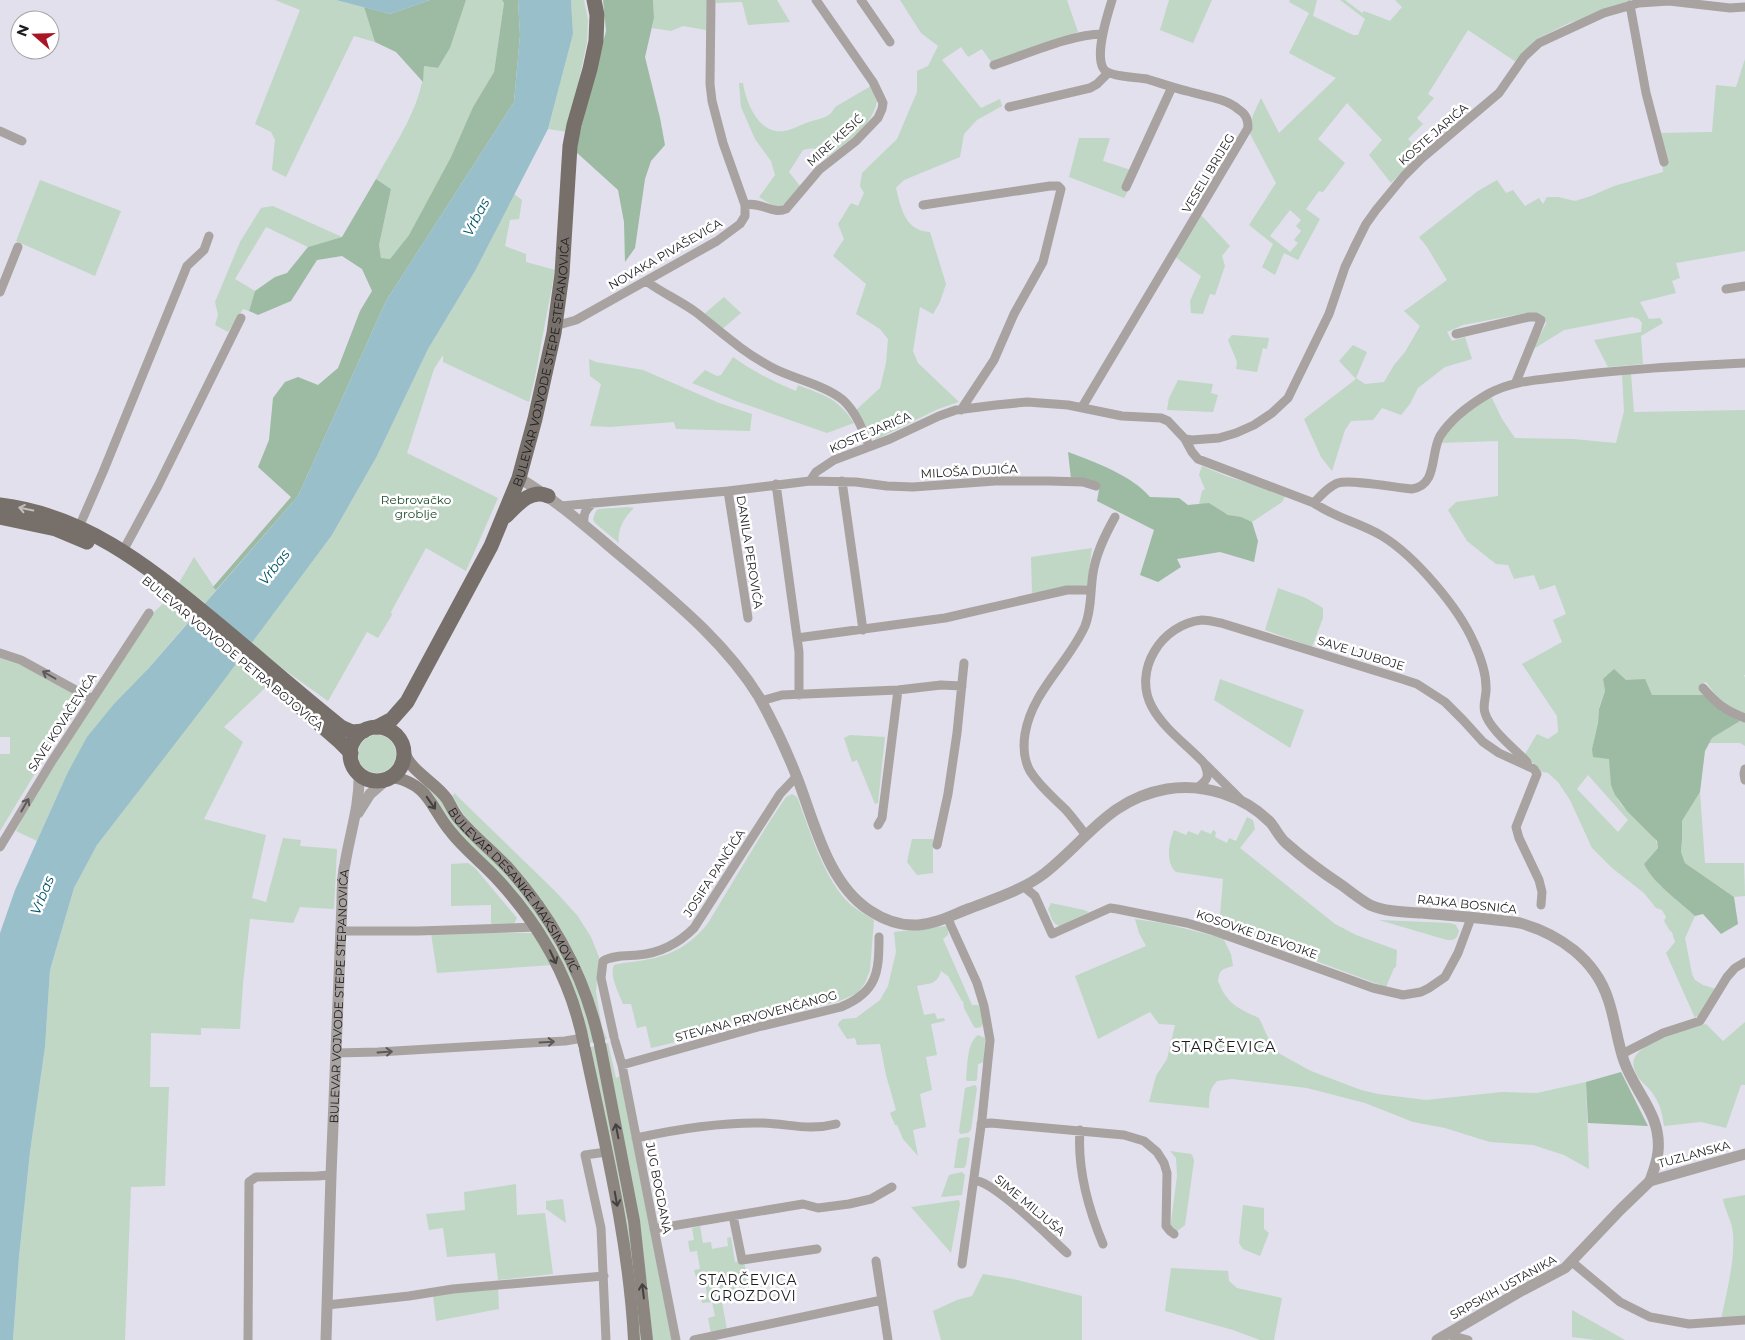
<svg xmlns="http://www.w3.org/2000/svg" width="1745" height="1340" font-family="Montserrat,sans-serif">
<rect width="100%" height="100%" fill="#e1e0ec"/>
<path fill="#bfd7c4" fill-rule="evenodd" d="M275,0H336L364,7L375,42L354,36L286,177L272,170L275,140L271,132L255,124L300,10Z
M466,0H502L504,3L494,72L473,107L451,157L409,235L390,259L381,258L379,245L391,189L376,179C395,143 422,107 424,66L438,68L450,48Z
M571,0H584L588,20L587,42L568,132L548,129L573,34Z
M653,0H707L706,30L683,26L671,31L652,28L654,18Z
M716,0H777L790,22L748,25L742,2L716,3Z
M900,0H1067L1078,32L991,62L982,49L968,57L961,47L942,60L981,108L1000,99L1002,106L977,120L964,134L960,157L904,180L896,188C901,208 905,231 930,232L946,284L940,302L933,314L920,307L913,351L918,363L959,402L938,409L877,439L874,438L856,410L880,388L886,363L888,339L880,329L856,314L866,284L833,256L844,239L838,224L851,203L858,206L864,193L860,186L862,173L897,139L917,92V71L928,66L938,46L921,33Z
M1169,0H1212L1193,43L1160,30Z
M1290,0H1317L1313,16L1353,35H1358L1365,19L1340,0H1345L1362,13L1364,11L1390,21L1402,7L1395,0H1630L1631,3L1569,23L1535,40L1516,62L1468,30L1428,94L1434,98L1417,118L1423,124L1408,139L1421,153L1391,183L1369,155L1382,140L1347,103L1318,139L1345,163L1323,192L1319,191L1306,209L1320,219L1298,260L1284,253L1275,275L1262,267L1273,244L1249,225L1276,183L1249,132L1253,115L1261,98L1279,133L1336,78L1289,53L1309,13L1289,2ZM1290,210L1301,220L1296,226L1301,231L1294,240L1298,243L1290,252L1270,236Z
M1745,59V251L1676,263L1680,278L1672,281L1676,293L1640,302L1649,319L1660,318L1663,323L1641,336L1643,364L1608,367L1594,340L1641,332L1642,323L1639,319L1632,317L1564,330L1532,350L1546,324V319L1537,315L1526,313L1463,325L1447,332L1452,341L1465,337L1472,359L1445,367L1418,388L1410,404L1401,415L1382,408L1373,420L1351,421L1345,430L1332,471L1321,457L1304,419L1356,379L1339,361L1353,345L1367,352L1356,378L1365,384L1384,382L1394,365L1405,352L1420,326L1404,311L1447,280L1427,247L1419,237L1478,191L1497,180L1506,193L1513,190L1525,206L1539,198L1543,204L1547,197H1558L1575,201L1591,196L1614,186L1663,172L1660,133L1712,132L1716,85L1736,87Z
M739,83H743C746,103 759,135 784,131C792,130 798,126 806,123C818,118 829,120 835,107L871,86L877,101C872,127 847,142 827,157C819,148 814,147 803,150L789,172L800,186C783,206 784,214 759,197L775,175L771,161L755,139L741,107Z
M1079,138H1110L1103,161L1131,170L1128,191L1124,198L1069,177Z
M40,180L121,211L95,276L16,241Z
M514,194L522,200L519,219L510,220L505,246L526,254V262L555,270L534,382L529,402L443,362V355L434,369L407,453L498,498L466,571L426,548L391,612L392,615L378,638L367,632L328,701L279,666L251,643L332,535L377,456L428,349L475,271Z
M273,206L342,237L308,247L266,227L235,279L255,291L249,311L243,309L228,332L215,325L218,315L215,302L240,242L261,208Z
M1201,215L1230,246L1222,256L1225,266L1215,295L1210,294L1203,314L1191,313L1190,301L1201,276L1175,257Z
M724,297L741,313L720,331L703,315Z
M1232,335L1269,338L1267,349L1263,348L1257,372L1236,369L1237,362L1228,340Z
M733,357C753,371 773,382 796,391L798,385C825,396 837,397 854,423L827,433L736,401L692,383L705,370L717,376L721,375Z
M589,359L596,362L643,370L719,403L752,414L750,431L676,429L674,422L610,427L590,426L601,384L590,376Z
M1622,374H1631L1634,412L1745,410V675H1744L1745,678V714L1720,701L1706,682L1699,686L1704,695H1652L1626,680L1603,679L1605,691L1599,708L1598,723L1592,749L1609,759C1611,770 1611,783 1615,794C1622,814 1656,828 1658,848L1644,864L1660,885L1695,916L1685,938L1692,974L1695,980L1703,985L1716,989L1702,1012L1695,1018L1666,953L1675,942L1672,932L1670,931L1664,921L1666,917L1662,910L1656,908L1644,893L1612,868L1592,848L1570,800L1558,782L1548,773L1539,771L1525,754L1537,734L1548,739L1558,732L1557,716L1522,664L1562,642L1553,620L1566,614L1555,585L1540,590L1534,575L1514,579L1508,565L1496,564L1467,541L1448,510L1456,502L1498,496V441L1439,443C1453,424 1471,408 1491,396L1502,419L1515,438L1573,439L1616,443L1624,411ZM1588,775L1628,820L1618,832L1577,789Z
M1178,380L1213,384L1211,393L1218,395L1213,412L1167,410L1169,398Z
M1202,466L1226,476L1286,495L1282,502L1252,522C1243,518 1237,518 1229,515C1216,511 1214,503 1199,504L1202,491L1205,489L1199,475Z
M628,507L634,508C624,517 617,530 619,543L595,523L593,519L596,511L599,509Z
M1092,548L1087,585L1032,593L1031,557Z
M194,557L216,590L205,603L179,583Z
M1278,588L1306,598L1323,608V618L1312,647L1265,630Z
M166,601L189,621L148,669L67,774L37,841L16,831L38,788L153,613Z
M0,657L15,660L85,700L54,742L0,831V754H10V737H0Z
M237,662L264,684L265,688L224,727L243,742L204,819L266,835L252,898L266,902L283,838L301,840L300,846L337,849L334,909L300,907L293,923L250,919L243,984L240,1029L201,1028V1035L151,1033L150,1087H169L165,1186L131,1187L125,1340H13L19,1257L30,1152L45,1047L50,970L74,888L97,845Z
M1220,679L1304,710L1290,748L1214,700Z
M1740,721L1745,722V746L1740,743H1709L1712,738Z
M358 754a19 19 0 1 1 38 0a19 19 0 1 1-38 0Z
M850,735L885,737L878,803L875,804L857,760L852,762L844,738Z
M423,780L502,870L539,915L576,981L594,1042L590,1043L583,1013L572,985L458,833L435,797L421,782Z
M1700,792L1705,863H1744L1745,896L1734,897L1685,863L1681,852L1682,840V821Z
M454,793L555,891L577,915L591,937L599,957L596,992L602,1027L607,1039L603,1040L579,966L466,818L453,797Z
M792,794L797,797C810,830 824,881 851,905C857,910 866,915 874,920L870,970L865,983L858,993L837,1002L760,1019L756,1015H754L720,1024L721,1031L651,1048L646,1026L637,1028L631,1004H623C619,993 609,976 614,965C625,962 635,962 645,960C672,955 691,945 708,923L768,824L786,797Z
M1247,817L1253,820L1255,829L1240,848L1335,924L1356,935L1397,950L1396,967L1394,968L1386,987L1240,933L1219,928L1223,879L1176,872C1165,862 1169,842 1174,830L1186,835L1188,831L1198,835L1201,830L1211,834L1213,830L1216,832L1215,837L1227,843L1229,838L1236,841Z
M912,839H933V873L917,875L907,862Z
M468,863L475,868L517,918L514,924H491V905L451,906V864Z
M1051,903L1084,910L1089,912L1060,926C1052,925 1051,915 1048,909Z
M1135,919L1162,923L1223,938L1231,954L1233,966C1223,969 1219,969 1218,982L1219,983C1227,1004 1239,1009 1259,1018L1271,1044L1280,1054L1311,1071L1361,1090L1378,1094L1426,1100L1502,1092L1537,1093L1586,1082L1589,1169L1564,1155L1533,1145L1490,1142L1480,1139L1445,1128L1413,1122L1365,1103L1307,1088L1232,1079L1217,1081C1209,1090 1209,1096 1209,1108L1149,1102L1156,1076L1167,1059L1175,1025L1159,1024L1150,1012L1098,1039L1075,976L1146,946L1139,933Z
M1379,920L1450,923L1456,925L1459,931L1457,937L1453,940H1447Z
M946,926L948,929V935L943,939L972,1005H978L981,1008L984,1022L981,1027L976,1028L974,1027L964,1008L963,1001H962L948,976L941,971C937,985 930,983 917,986L924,1015L935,1013L937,1019L944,1018L945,1021L931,1024L937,1055L926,1057L932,1090L920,1094L926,1127L913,1130L918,1156L903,1139L897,1125H895L890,1113L896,1110L886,1075L880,1044L857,1045L855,1038L847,1039L838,1025L839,1022L843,1019L856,1018L880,1000L888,986L896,952L894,932Z
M431,933H534L552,965L437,973Z
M1745,1022V1085H1741L1726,1128L1701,1122L1664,1126C1662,1112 1660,1103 1651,1091C1647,1086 1641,1082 1638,1077C1635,1072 1632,1064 1634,1059C1642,1040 1688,1029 1706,1024L1723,1041Z
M978,1035L985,1038L984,1062L978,1064L977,1079L976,1081H967L966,1079C968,1066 966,1044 978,1035Z
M608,1043L616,1078L620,1076L672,1340H652L648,1288L604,1044Z
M595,1046L634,1255L643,1340H639L629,1254L591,1047Z
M975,1085L977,1088L971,1130L968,1133L960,1134L959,1131L965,1088Z
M967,1137L970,1138L966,1165L964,1168H954L958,1140L960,1138Z
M1170,1151L1191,1154L1193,1157L1194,1161L1185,1225L1175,1233L1170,1230L1177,1176L1176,1158Z
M962,1172L965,1175L962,1195L941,1197L949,1175Z
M516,1184L517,1215L545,1213L553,1274L498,1280L495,1253L447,1257L443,1228L429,1230L426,1214L465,1210L464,1192Z
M1745,1195V1317L1721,1319C1727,1291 1735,1261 1733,1233C1732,1221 1725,1211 1723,1199Z
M563,1199L566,1223L546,1209V1201Z
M959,1200L960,1204L951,1253L911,1207Z
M1243,1205L1264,1208V1229L1269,1233L1260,1256L1243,1249L1239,1243Z
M700,1226L703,1243L711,1242L712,1249L728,1246L727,1238L731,1237L735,1262L744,1261L749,1288L725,1292L726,1301L722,1302L727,1330L711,1333L708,1318L715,1316L712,1302L702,1303L701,1295L707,1294L704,1276L696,1277L694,1270L700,1269L697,1251L690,1252L688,1241L694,1240L692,1228Z
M1171,1268L1228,1271L1229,1281L1237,1288L1282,1298L1274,1340H1260L1233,1330L1165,1311Z
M983,1274L1013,1279L1082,1296V1340H941L933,1311L957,1300L972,1296Z
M498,1287L499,1309L436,1321L433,1295Z
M1572,1310L1625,1340H1595L1572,1337Z"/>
<path fill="#9dbaa3" d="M430,0H466L450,48L438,68L424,66L423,82L396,52L375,42L364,7L390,14Z
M502,0H518L520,35L514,102L386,301L298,496L216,590L213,587L291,497L258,467L269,440L273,398L285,382L298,377L318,385L338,368L360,311L372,291L362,269L342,256L317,260L291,301L258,315L249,311L255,291L275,277L287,273L308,247L342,237L376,179L391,189L379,245L381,258L390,259L409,235L451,157L473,107L494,72L504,3Z
M603,0H653L654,18L645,57L660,118L665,145L651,161L645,179L635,248L625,262L624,222L618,190L575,151L606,31Z
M1068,452C1093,461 1133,476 1150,497L1179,498L1188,505L1209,503L1228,515L1241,517L1252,522L1258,541L1254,562L1220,552L1177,559L1181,567L1158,582L1140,575L1154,530L1097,501L1100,484L1094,482L1071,479Z
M1614,669L1626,680L1645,679L1652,695H1704L1721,711L1740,721L1712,738L1705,751L1700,792L1682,821V840L1681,852L1685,863L1734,897L1738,924L1721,934L1703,914L1695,916C1679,901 1653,883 1644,864L1658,848L1657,841L1627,811L1615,795L1611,785L1609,759L1593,757L1592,749L1598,723L1599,709L1605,691L1603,679Z
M1621,1072L1648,1126L1588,1123L1586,1082Z"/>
<path fill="#98bfca" d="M336,0H430L390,14Z
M518,0H571L573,34L548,129L475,271L428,349L377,456L332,535L221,684L97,845L74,888L50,970L45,1047L30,1152L19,1257L13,1340H0V933L15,890L67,774L87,737L114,704L148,669L298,496L386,301L514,102L520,35Z"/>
<path fill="#e1e0ec" d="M203,602L253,645L239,664L187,619Z"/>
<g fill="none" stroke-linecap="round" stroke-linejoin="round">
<path stroke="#a8a3a0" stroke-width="9" d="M861,0L890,42
M1630,5L1646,93L1664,162
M994,65C1025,55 1072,34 1102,34
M1009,107L1090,88L1097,84L1108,73
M0,131L22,141
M1126,187L1172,87
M745,205C760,201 773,215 786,209L819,170L856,141L878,118L882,109L883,103L873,82L816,0
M923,205L1050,186H1058L1061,189L1043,262L1014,314L994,360L961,410
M646,281C662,293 681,301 697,313C721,332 743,352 771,367C793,379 823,384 843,400C856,412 863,430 869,446
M1726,289L1745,286
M0,292L18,247
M555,326L576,320L717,241L740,224L745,216V205L723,143L712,101L710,84L711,0
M1456,334L1529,317H1536L1541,320L1516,382
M1082,407L1248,128C1248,119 1246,114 1238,109C1225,98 1203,96 1187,91C1174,88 1160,83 1147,79C1137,77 1107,77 1103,68C1095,53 1107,16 1112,0
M1185,439L1192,452L1198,459L1314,503C1335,518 1361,523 1382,536C1415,556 1459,608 1474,643C1480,656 1486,672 1486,687C1487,695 1482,705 1485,713C1490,730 1515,749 1527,762L1528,766
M810,481L856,482L887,486L913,487L995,481H1049L1083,482L1096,486
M842,481L863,630
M776,484L799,652V695
M728,491L748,618
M1314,503C1320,496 1329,486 1338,483C1350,479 1398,488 1412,489C1438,485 1430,454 1440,436C1451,419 1471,404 1488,394C1511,381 1537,380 1562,377C1623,369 1684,366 1745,363
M561,506L728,491L810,481L816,472L834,460L890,439L939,416L956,410L996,405L1027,402L1068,405L1122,416L1161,418L1168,421L1185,439L1192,440L1219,438L1236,433L1254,425L1272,413L1288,398L1329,314L1345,267L1355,246L1366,224L1376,210L1404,176L1421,159L1499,93L1524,57L1539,43L1604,13L1639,3L1669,1L1730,8L1745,7
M584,525C583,514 585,510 593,503
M79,527L103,472L187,266L204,250L209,236
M123,551L158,486L241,318
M797,638L945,618L1067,590H1091
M0,653L21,660L92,699
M1703,688C1717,704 1724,710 1745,718
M761,701L782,695L898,690L941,685L962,686
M1206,765L1241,800
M1745,769L1744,774L1745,780
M1197,788C1208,780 1210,776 1204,763C1187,745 1164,729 1152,707C1132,670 1162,624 1202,620C1208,620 1215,622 1221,623L1402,679L1417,684L1445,702L1463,720L1483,742L1499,753L1534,769L1537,774L1516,827L1519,838L1539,880L1542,892L1541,905
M878,825L882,818L898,690
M1085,834C1079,826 1073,818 1066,810C1054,798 1040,787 1030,771C1024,760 1023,747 1025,734C1032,691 1068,664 1085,626C1092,609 1090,591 1093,573C1096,553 1105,535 1115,517
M937,845L948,794L957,733L964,663
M0,847L52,761L149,613
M1023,886L1035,896L1052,934L1110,908L1117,909L1187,923L1214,931L1373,988L1403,995L1421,992L1429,988L1445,977L1458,953L1471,918
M947,917L977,983L984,1006L990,1040L982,1119L962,1264
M341,931H418L537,927
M614,1037L601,978L603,961C613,955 627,956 638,955C661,953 678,944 694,928L780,794L797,776
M615,1041L622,1065L676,1340
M336,1053L378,1052L565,1041L583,1038
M1622,1054L1663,1033L1700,1021L1727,977L1735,968L1745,962
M622,1065L758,1027L841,1007C877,992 879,973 879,937
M981,1124L991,1123L1124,1135L1144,1141L1157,1152L1164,1163L1167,1173L1166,1226L1170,1231L1174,1234
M1080,1130C1077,1170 1088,1208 1103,1244
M636,1138C677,1129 721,1122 763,1123C790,1124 809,1131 836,1124
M974,1180C995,1182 1048,1236 1067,1253
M733,1216L742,1260L817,1249
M654,1229L803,1204L818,1208L849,1204L871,1199L892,1187
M876,1261L888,1340
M1572,1262L1620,1302L1650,1317L1689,1324L1745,1320
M327,1305L409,1296L453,1289L604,1276
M1446,1334L1468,1340
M248,1340L249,1182L256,1177L317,1176L331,1175
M606,1340L601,1228L585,1155L606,1152
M694,1340L882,1300"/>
<g stroke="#a8a3a0" stroke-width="11">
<path d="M519,478C558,501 592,532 627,561C675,602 726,643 759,697C773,722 788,754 798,780C815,824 828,883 869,910C884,920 901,926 918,925C936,924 952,915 968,909C994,899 1023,890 1045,873C1088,839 1109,799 1167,789C1204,783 1244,796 1270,822C1276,829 1279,837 1286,843C1304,859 1323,873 1343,886C1352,893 1361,900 1370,905C1386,912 1405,912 1422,913C1454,916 1487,918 1520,923C1559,934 1595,959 1608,999C1615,1019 1617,1041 1624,1061C1635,1093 1662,1115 1658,1152C1657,1162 1653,1172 1650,1181"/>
<path d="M358,813L370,794L386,780"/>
<path id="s1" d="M326,1340L331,1175L342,903C342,890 342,876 345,864C350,833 360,805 359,774"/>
<path d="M1437,1340L1521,1291L1565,1268L1620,1210L1650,1181L1745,1154"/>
</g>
<g stroke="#8c8580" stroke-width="12">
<path id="s2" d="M404,752C411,772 435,782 447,799C451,806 454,813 459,819C474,837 494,852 510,870C553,919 585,977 599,1041"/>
<path d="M393,777C430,785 430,807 451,832C465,850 484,864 499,881C542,928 572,982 584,1045"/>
<path d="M600,1045L634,1221L647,1340"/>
<path d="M585,1049C605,1144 629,1242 634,1340"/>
</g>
<g stroke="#776f69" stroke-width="15">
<path d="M0,505C83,515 145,564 207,615C252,652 296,691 341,727L352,732L364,731"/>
<path d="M506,516C517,505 531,488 548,496"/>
<path d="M0,517L56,529L87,542"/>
<path d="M266,677L338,740L351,753"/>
<circle cx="377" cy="754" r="27"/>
<path id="s3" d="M377,727L392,719L407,702L491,546L519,478L535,419L554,333L562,274L570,146L574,125L590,69L596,41L597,15L594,0"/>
</g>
</g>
<defs><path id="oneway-shaft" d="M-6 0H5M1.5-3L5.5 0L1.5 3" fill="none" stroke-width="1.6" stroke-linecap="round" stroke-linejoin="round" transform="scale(1.25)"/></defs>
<use stroke="#c2bebc" href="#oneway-shaft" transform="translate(26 509) rotate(-168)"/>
<g stroke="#5b595a">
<use href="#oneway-shaft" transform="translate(49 675) rotate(-150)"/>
<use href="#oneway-shaft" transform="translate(25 805) rotate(-60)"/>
<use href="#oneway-shaft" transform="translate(547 1042) rotate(-3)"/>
<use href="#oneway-shaft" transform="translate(385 1052) rotate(-4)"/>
</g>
<g stroke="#434142">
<use href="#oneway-shaft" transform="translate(431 803) rotate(55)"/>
<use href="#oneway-shaft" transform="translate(553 957) rotate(65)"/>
<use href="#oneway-shaft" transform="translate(617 1131) rotate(-101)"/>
<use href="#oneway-shaft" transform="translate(616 1199) rotate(80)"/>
<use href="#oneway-shaft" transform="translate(643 1291) rotate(-97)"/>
</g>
<g text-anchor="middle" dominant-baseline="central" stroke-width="5" stroke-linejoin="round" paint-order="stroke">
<g font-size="12" fill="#1c1c20" stroke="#fff">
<text transform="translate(1433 134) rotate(-41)">KOSTE JARIĆA</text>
<text transform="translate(835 140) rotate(-42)">MIRE KESIĆ</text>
<text transform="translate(1208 173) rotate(-59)">VESELI BRIJEG</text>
<text transform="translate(665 254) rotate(-30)">NOVAKA PIVAŠEVIĆA</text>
<text stroke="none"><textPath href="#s3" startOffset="409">BULEVAR VOJVODE STEPE STEPANOVIĆA</textPath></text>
<text transform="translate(870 432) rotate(-23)">KOSTE JARIĆA</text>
<text transform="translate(969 471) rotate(-3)">MILOŠA DUJIĆA</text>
<text transform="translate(750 552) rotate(81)">DANILA PEROVIĆA</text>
<text transform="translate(233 653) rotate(40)">BULEVAR VOJVODE PETRA BOJOVIĆA</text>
<text transform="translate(1361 653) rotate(17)">SAVE LJUBOJE</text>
<text transform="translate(62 722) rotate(-57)">SAVE KOVAČEVIĆA</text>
<text transform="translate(714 873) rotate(-57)">JOSIFA PANČIĆA</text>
<text stroke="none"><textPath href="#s2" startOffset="178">BULEVAR DESANKE MAKSIMOVIĆ</textPath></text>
<text transform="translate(1467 904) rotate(6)">RAJKA BOSNIĆA</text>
<text transform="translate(1257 934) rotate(19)">KOSOVKE DJEVOJKE</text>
<text stroke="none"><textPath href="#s1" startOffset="344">BULEVAR VOJVODE STEPE STEPANOVIĆA</textPath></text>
<text transform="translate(756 1016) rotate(-15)">STEVANA PRVOVENČANOG</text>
<text transform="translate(1694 1154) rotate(-15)">TUZLANSKA</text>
<text transform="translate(659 1188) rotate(79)">JUG BOGDANA</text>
<text transform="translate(1030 1205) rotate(40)">SIME MILJUŠA</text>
<text transform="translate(1503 1287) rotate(-29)">SRPSKIH USTANIKA</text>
</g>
<g font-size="12" fill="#194828" stroke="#fff">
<text x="416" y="499">Rebrovačko<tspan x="416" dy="14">groblje</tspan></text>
</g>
<g font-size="14" font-style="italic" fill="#005667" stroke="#fff">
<text transform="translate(476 217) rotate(-62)">Vrbas</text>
<text transform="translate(274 567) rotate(-52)">Vrbas</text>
<text transform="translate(42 895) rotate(-68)">Vrbas</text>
</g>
<g font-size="14" letter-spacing="1" fill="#1c1c20" stroke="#fff">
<text x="748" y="1280">STARČEVICA<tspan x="748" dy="16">- GROZDOVI</tspan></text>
</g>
<g font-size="15" letter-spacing="1" fill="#1c1c20" stroke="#fff">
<text x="1224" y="1046">STARČEVICA</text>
</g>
</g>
<g transform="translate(35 35) rotate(290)"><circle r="24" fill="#ffffff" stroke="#a4a4a6"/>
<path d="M0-4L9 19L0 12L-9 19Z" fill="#aa1525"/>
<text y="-8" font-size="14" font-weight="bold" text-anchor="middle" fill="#1c1c20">N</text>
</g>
</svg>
